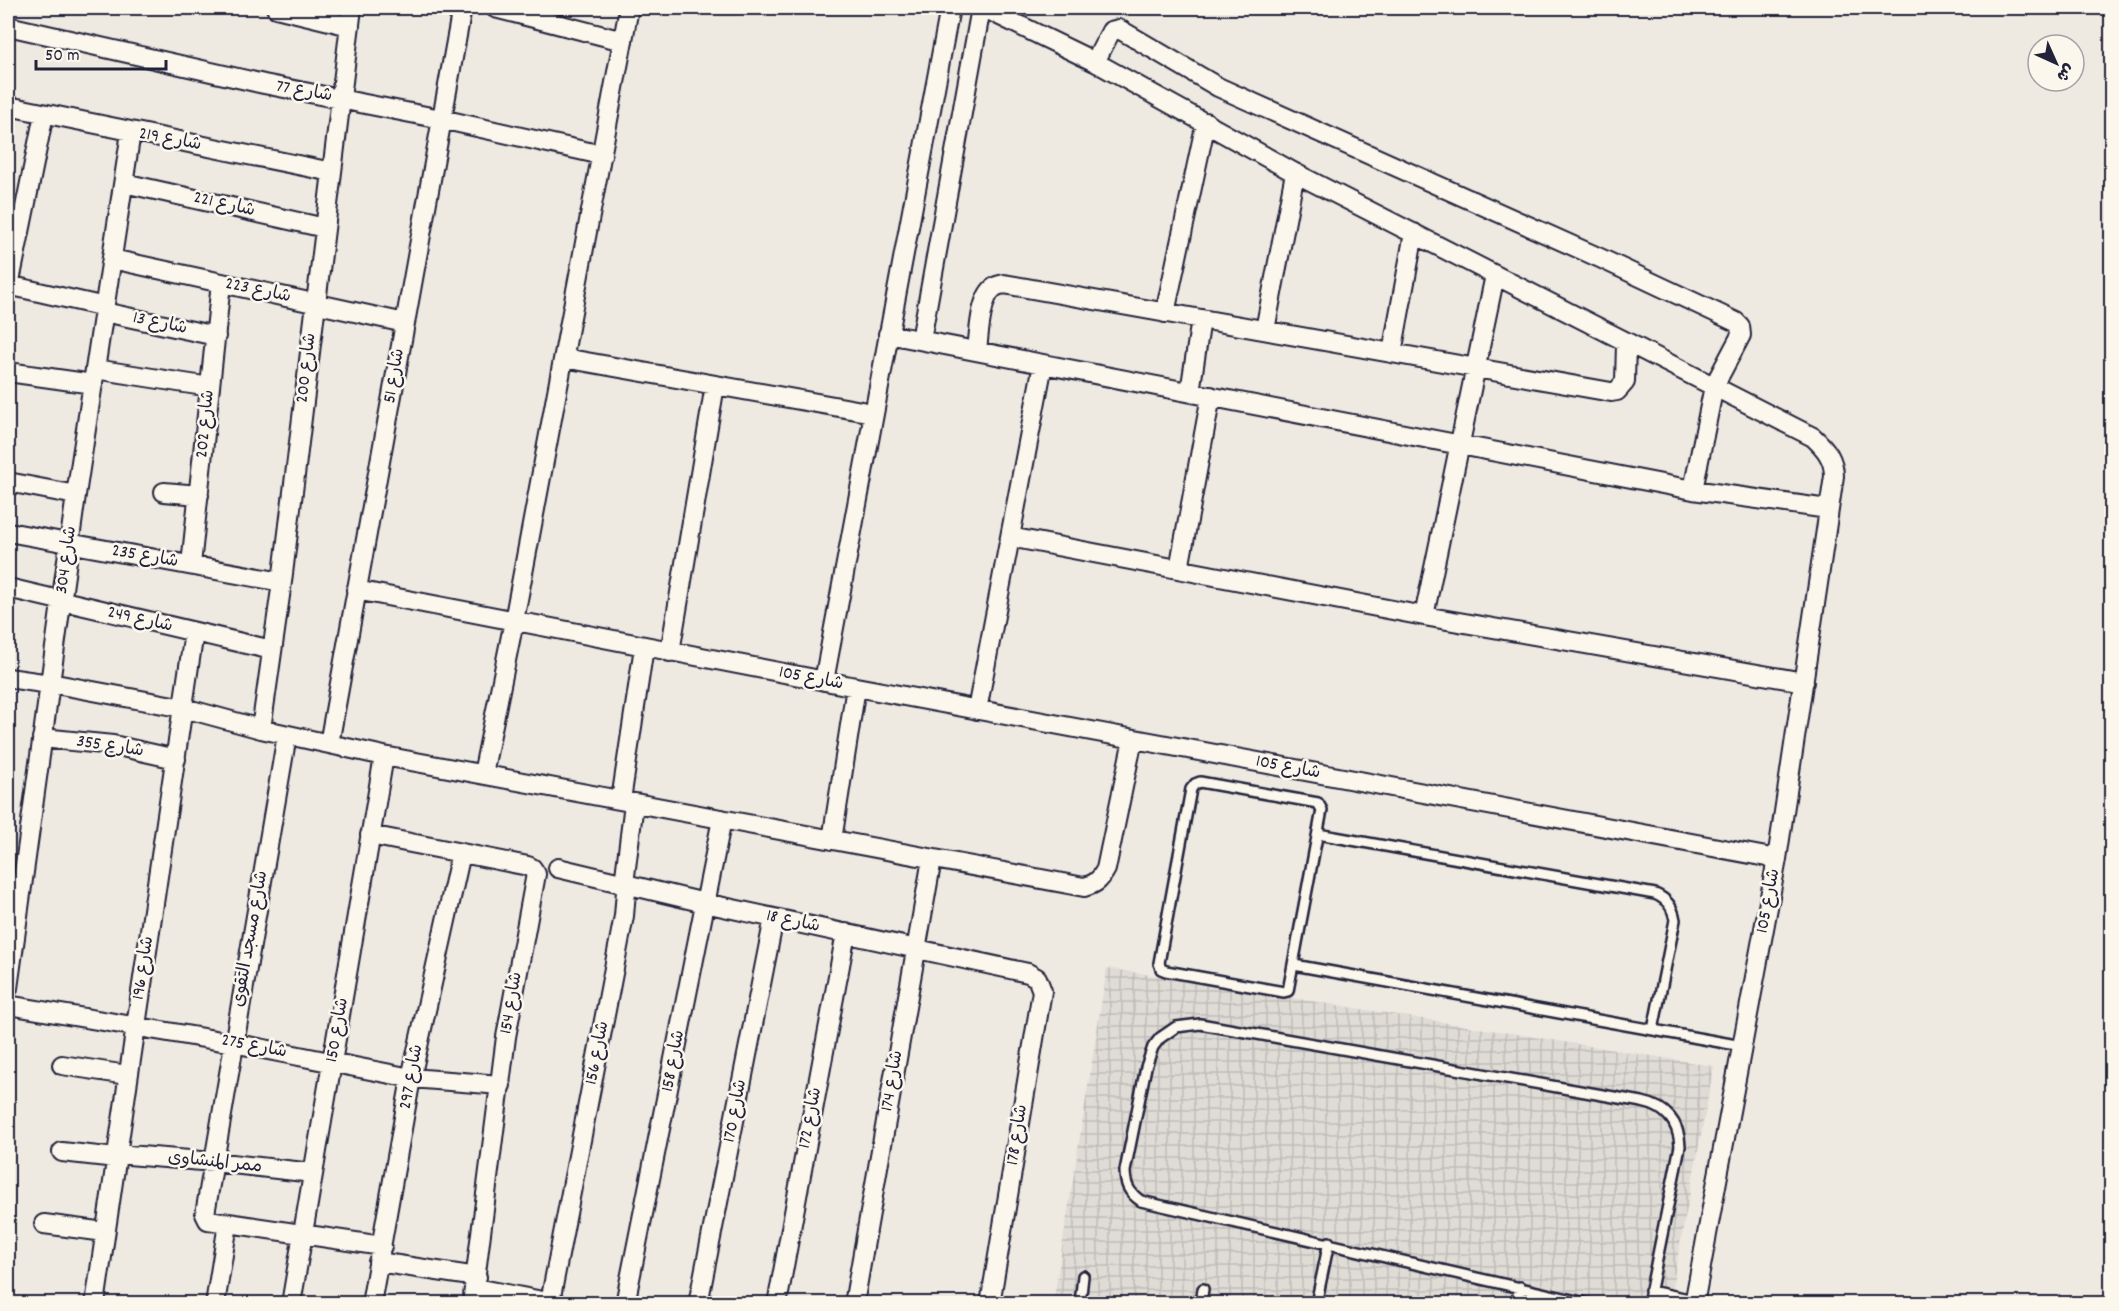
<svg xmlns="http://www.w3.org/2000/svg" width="2119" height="1311" font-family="Dekko,'Playpen Sans Arabic',sans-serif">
<defs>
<pattern id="industrial-grid" width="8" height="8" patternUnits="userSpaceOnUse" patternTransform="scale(1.5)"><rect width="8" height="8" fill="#dfdbd5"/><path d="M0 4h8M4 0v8" fill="none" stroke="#bfbcb8"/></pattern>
</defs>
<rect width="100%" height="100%" fill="#eeeae2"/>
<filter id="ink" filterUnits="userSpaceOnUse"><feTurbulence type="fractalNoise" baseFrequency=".0167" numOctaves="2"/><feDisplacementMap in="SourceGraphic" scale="12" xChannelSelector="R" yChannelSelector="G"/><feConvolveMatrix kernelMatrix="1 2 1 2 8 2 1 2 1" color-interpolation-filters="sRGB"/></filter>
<g filter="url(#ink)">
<path fill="url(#industrial-grid)" d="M1107,968L1714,1066L1669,1303L1053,1304Z"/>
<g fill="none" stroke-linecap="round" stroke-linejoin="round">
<defs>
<path id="service" d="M1200,782L1318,803L1322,810L1288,991L1284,992L1166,971L1161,969L1159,963L1191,789L1195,784Z
M1318,834L1655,894C1667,899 1673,907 1675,920L1653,1030
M1294,965L1742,1046
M1650,1291L1694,1300
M1080,1304L1083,1276
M1201,1304L1203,1289
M1316,1304L1329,1242
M1516,1304L1520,1287
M1590,1304L1141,1201C1129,1193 1125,1184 1125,1171L1146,1067L1153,1047L1160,1038L1176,1027L1200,1024L1642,1102C1666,1107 1679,1122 1680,1146L1648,1304"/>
<path id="minor" d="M276,8L350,26
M495,8L623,41
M984,8L1095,62L1295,173L1813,437C1826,449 1834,459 1834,476L1777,859
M8,26L264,84L441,119L602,155
M1095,62L1111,31L1119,29L1218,87L1600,258L1736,322L1740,326L1741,335L1714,386L1693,490
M8,106L332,172
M124,183L325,228
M112,259L405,323
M8,285L105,307
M9,286L44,114
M104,312L216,336
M1165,313L1206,122
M1265,330L1295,173
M888,334L1693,490L1828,509
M921,340L981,8
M977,351C979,334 980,296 995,287C998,285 1001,285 1004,284L1611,392L1617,391L1625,382L1626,343
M1392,353L1414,233
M564,358L873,413
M95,369L210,387
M8,372L93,384
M1190,392L1201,319
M8,482L76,495
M164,492L199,495
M8,532L282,582
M1010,537L1424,616L1804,682
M191,565L221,283
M1179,569L1211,396
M8,588L272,650
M356,590L856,687L1777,859L1694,1304
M1424,616L1495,275
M670,652L715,385
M8,678L50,684
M824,681L950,8
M50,683L184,708L261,729L384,756L1084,887C1096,884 1100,880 1106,869L1133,739
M977,710L1043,364
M261,729L282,582L352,8
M287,735L205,1214L208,1220L382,1246
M42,738L113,745L176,759
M329,744L462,8
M483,774L514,621L629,8
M621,800L644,647
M370,835L528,866L532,868L536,874L506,1037L472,1304
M832,840L856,687
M558,868L705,903L1028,973L1037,978L1042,991L990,1304
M8,988L76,495L131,132
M8,1005L233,1043L411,1078L501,1085
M62,1065L127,1075
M62,1152L116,1158
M116,1154L214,1162L313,1173
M44,1224L105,1232
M378,1262L477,1277
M476,1288L558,1304
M550,1302L624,916L626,891L624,884L634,803
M95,1304L194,632
M215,1304L228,1224
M291,1304L384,756
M371,1304L411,1078L461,853
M625,1304L722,819
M698,1304L774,918
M777,1304L846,933
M854,1304L932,859"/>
</defs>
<use href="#service" stroke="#22223b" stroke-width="14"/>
<use href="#minor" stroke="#22223b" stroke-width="22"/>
<use href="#service" stroke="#fbf7ec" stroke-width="9"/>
<use href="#minor" stroke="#fbf7ec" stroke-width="18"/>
</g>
</g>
<g text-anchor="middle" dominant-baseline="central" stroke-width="5" stroke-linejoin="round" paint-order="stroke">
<g font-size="18" fill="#22223b" stroke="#fbf7ec">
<text transform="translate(304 92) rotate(10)">شارع 77</text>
<text transform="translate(170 140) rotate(11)">شارع 219</text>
<text transform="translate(224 205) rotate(13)">شارع 221</text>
<text transform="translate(258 291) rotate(12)">شارع 223</text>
<text transform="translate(160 324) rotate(12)">شارع 13</text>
<text transform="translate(307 368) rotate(-83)">شارع 200</text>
<text transform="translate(395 376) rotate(-80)">شارع 51</text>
<text transform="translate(206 424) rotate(-84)">شارع 202</text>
<text transform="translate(145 557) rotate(10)">شارع 235</text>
<text transform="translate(67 560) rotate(-82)">شارع 304</text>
<text transform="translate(140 620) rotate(13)">شارع 249</text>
<text transform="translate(811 679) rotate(11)">شارع 105</text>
<text transform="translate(110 747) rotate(9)">شارع 355</text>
<text transform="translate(1288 768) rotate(11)">شارع 105</text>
<text transform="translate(1769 901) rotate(-79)">شارع 105</text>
<text transform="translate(793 922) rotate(12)">شارع 18</text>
<text transform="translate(251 939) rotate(-80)">شارع مسجد التقوى</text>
<text transform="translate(144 968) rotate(-81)">شارع 196</text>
<text transform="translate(512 1003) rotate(-80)">شارع 154</text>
<text transform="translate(338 1030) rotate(-80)">شارع 150</text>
<text transform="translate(254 1047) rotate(11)">شارع 275</text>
<text transform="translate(598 1053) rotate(-79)">شارع 156</text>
<text transform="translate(674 1061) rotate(-79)">شارع 158</text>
<text transform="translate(412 1077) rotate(-79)">شارع 297</text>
<text transform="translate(893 1081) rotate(-80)">شارع 174</text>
<text transform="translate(736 1111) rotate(-79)">شارع 170</text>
<text transform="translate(811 1118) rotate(-79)">شارع 172</text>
<text transform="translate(1018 1135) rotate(-81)">شارع 178</text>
<text transform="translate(215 1163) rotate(6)">ممر المنشاوى</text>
</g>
</g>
<rect width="2119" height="1311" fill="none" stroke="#fbf7ec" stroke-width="30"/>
<rect x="15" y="15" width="2089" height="1281" fill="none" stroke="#22223b" stroke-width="2" filter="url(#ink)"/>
<g transform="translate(2056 63) rotate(135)"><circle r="28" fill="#fbf7ec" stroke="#a4a2a5" stroke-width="1.5"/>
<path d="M0-4.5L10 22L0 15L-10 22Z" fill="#22223b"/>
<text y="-9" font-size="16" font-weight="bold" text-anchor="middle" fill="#22223b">ش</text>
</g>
<path d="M36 60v9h130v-9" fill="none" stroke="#22223b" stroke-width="3"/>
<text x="45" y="60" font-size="18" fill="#22223b" stroke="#fbf7ec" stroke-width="4.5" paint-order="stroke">50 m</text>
</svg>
